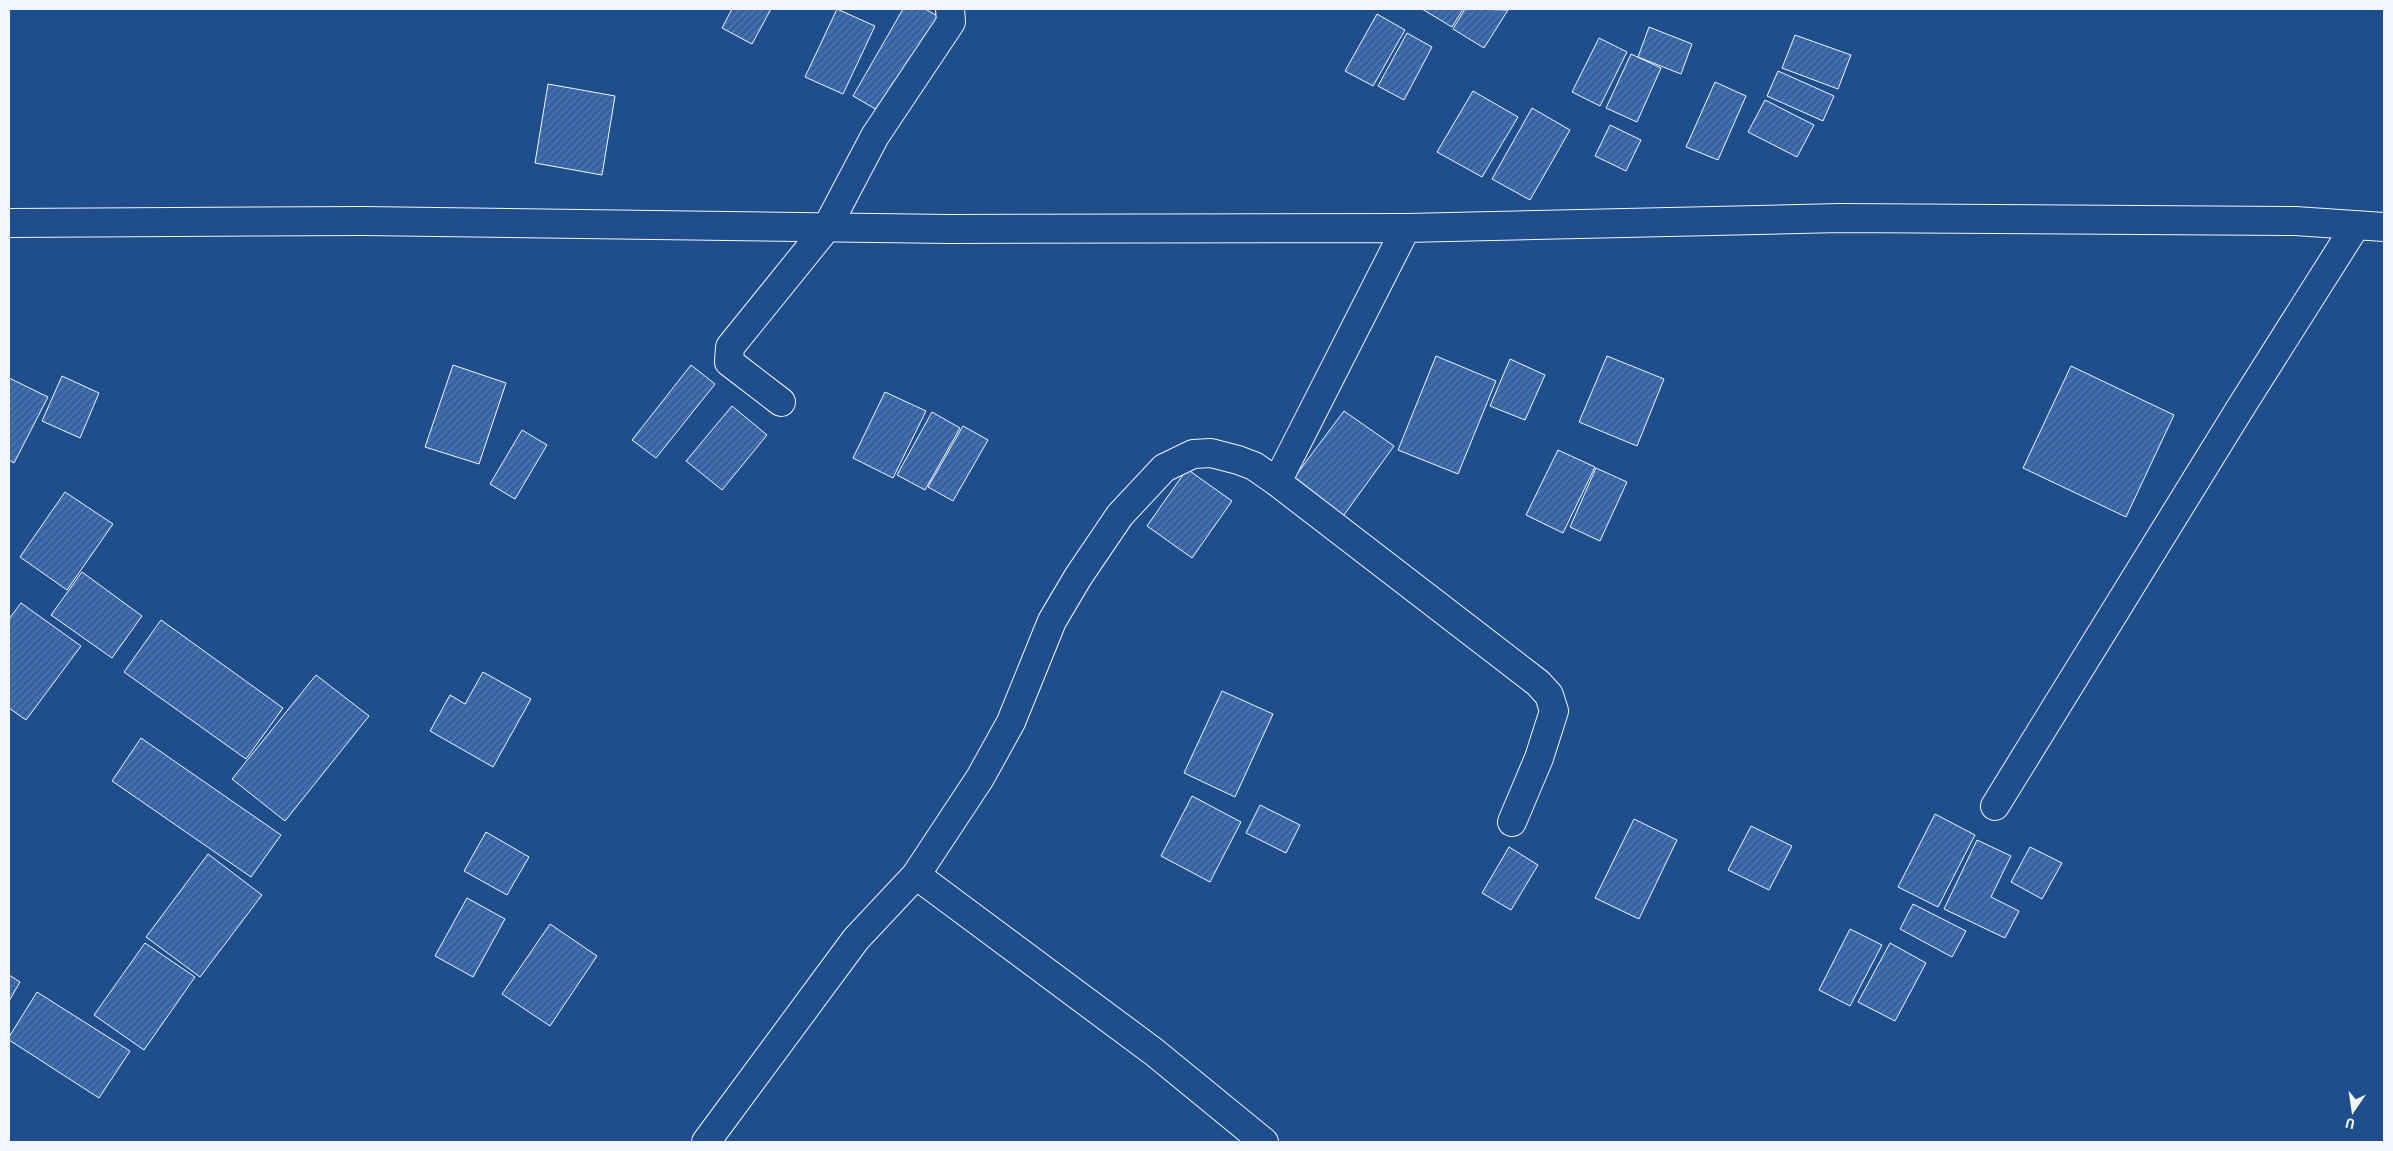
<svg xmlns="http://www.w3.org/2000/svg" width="2393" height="1151" font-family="Barlow,sans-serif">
<defs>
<pattern id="building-hatch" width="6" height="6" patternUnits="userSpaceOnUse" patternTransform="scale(1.25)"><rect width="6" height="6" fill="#3563a3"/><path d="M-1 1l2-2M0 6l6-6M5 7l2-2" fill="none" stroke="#537ab1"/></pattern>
</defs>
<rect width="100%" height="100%" fill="#1f4e8c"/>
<path fill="url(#building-hatch)" stroke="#f2f6ff" d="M732,9H771L752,44L722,28Z
M837,9L875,26L843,94L805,77Z
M903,9H925L941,18L886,115L853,96Z
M1422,9H1463L1452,27Z
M1465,9L1508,10L1484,48L1453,29Z
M1377,14L1405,30L1373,86L1345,71Z
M1649,27L1692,44L1681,74L1638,57Z
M1407,33L1432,47L1404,100L1378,86Z
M1795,35L1851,55L1838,89L1782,68Z
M1599,38L1627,52L1600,106L1572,92Z
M1631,54L1661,68L1637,122L1606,108Z
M1778,71L1834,96L1823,121L1767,96Z
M1715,82L1746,96L1718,160L1686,147Z
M548,84L615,96L602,175L535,163Z
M1473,91L1518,117L1482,177L1437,152Z
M1765,100L1814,125L1797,157L1748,132Z
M1532,108L1570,130L1530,200L1492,179Z
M1610,125L1641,140L1626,171L1595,156Z
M1436,356L1496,381L1458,474L1398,450Z
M1607,356L1664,379L1637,446L1579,422Z
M1510,359L1545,375L1525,420L1490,406Z
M453,365L506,383L479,464L425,447Z
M691,365L715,384L656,458L632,440Z
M2071,366L2174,415L2126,517L2023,468Z
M62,376L99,393L80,438L42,421Z
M9,378L48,397L14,463L9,460Z
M885,392L926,411L893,478L853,458Z
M732,406L767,435L722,490L686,461Z
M1344,411L1394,446L1341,519L1290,483Z
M932,412L960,428L925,490L897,475Z
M963,426L988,440L953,501L928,487Z
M522,430L547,445L515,499L490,484Z
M1558,450L1595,467L1563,533L1526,515Z
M1596,468L1627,482L1600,541L1570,527Z
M1187,469L1232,501L1192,558L1147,526Z
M65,492L113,524L67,590L20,557Z
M82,572L142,616L112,658L51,615Z
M21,603L81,646L26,720L9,708V619Z
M161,620L283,708L246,759L124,672Z
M483,672L531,699L493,767L430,731L450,695L465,704Z
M316,675L369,716L285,821L232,779Z
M1222,691L1273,714L1235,797L1184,773Z
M141,738L281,835L251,877L112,781Z
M1192,796L1241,822L1210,882L1161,856Z
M1260,805L1300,825L1286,853L1246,833Z
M1935,814L1975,835L1938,907L1898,887Z
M1634,819L1677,840L1639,919L1595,898Z
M1751,826L1792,846L1769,890L1728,870Z
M486,832L529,857L507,895L464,871Z
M1977,840L2011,856L1991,897L2019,911L2005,938L1944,909Z
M1509,847L1538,865L1511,910L1482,893Z
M2030,847L2062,863L2042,899L2011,882Z
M208,854L262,895L200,977L146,937Z
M467,898L505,919L473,977L435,956Z
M1913,904L1966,931L1952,957L1900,929Z
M550,924L597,956L550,1026L502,994Z
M1850,929L1882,945L1850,1006L1819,990Z
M145,943L195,977L144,1050L94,1015Z
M1890,943L1926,963L1895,1021L1858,1002Z
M9,975L20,982L9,1001Z
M37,992L130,1051L99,1098L9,1040V1037Z"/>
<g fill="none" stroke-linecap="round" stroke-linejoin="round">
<defs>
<path id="minor" d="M9,223L363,221L950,229L1406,228L1840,218L2295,221L2384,227
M1406,228L1277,482L1538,683L1549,695L1554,711L1539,758L1512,822
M781,402L729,362L730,347L827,227L875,136L951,22L950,9
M1995,806L2241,407L2356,225
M916,875L1154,1052L1264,1142
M706,1142L856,939L916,875L980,778L1011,722L1052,621L1078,577L1120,515L1164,468L1193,454L1211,453L1238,460L1254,466L1277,482"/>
</defs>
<use href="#minor" stroke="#f2f6ff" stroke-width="30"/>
<use href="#minor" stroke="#1f4e8c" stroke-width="28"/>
</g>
<rect width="2393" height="1151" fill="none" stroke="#f2f6ff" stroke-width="20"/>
<g transform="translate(2353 1111) rotate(193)" stroke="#1f4e8c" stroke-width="4" paint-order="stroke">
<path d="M0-4L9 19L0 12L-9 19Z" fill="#f2f6ff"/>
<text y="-8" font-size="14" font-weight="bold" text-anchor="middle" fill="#f2f6ff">U</text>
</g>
</svg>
